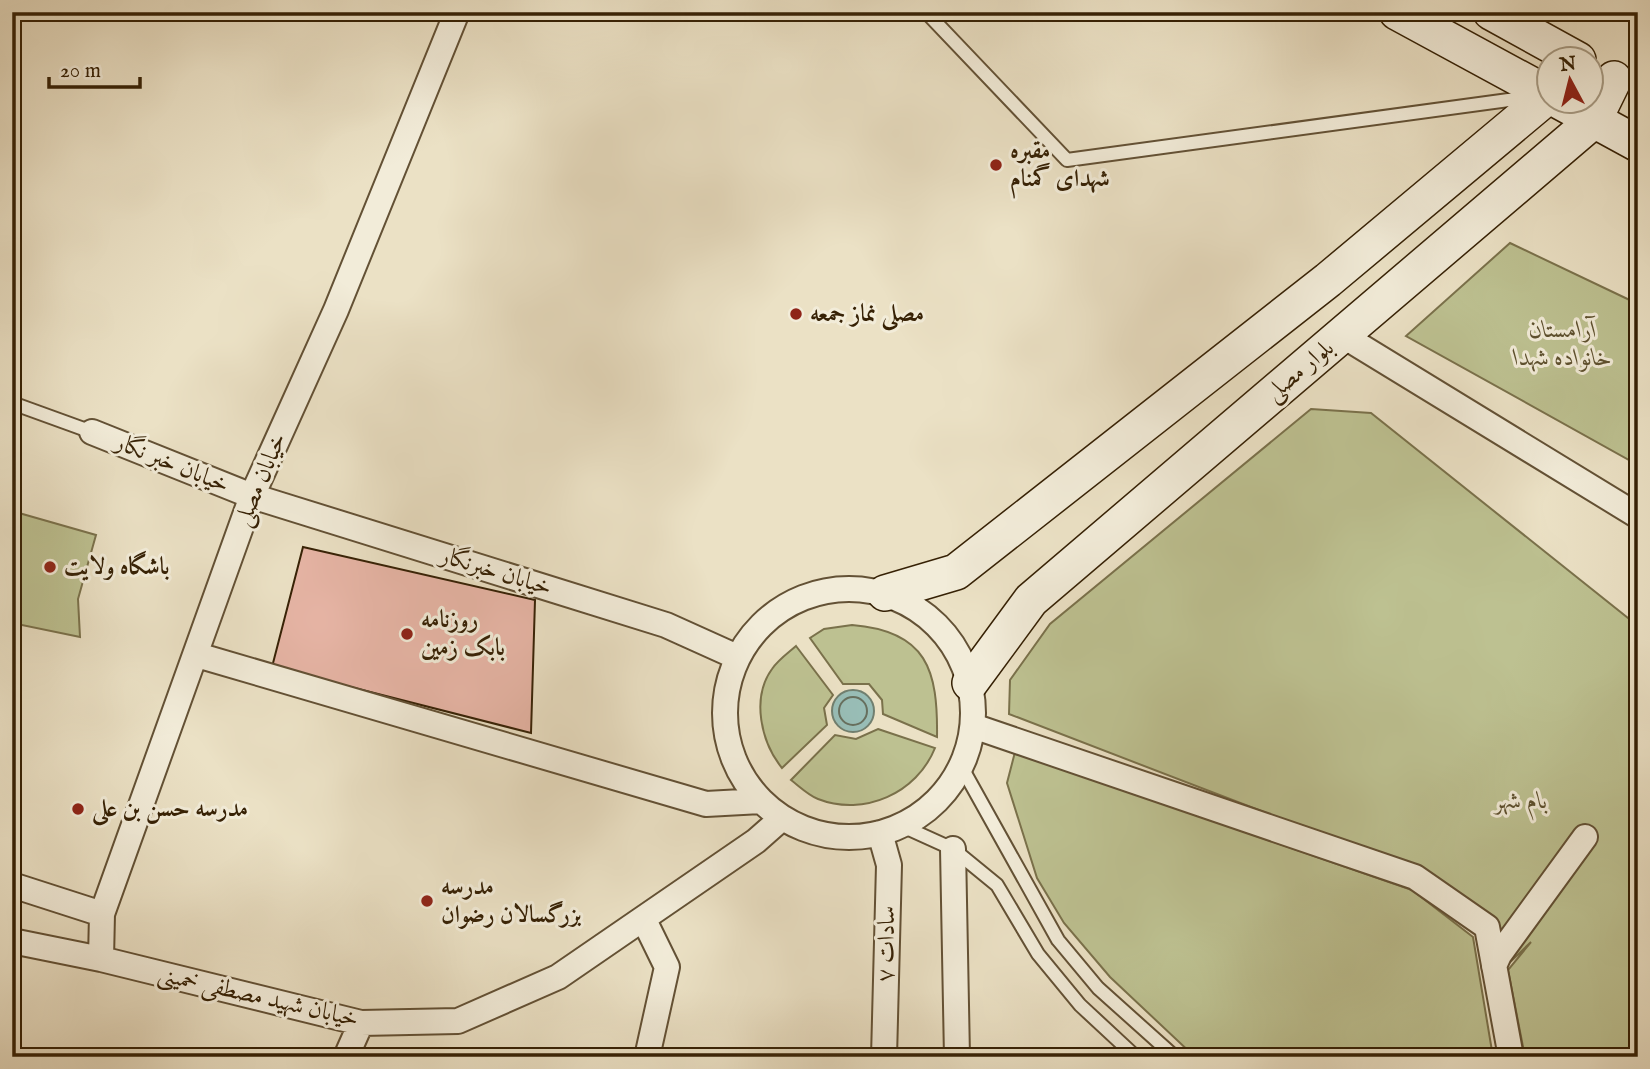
<svg xmlns="http://www.w3.org/2000/svg" width="1650" height="1069" font-family="'IM FELL English',Amiri,serif">
<rect width="100%" height="100%" fill="#ebe1c5"/>
<filter id="stains"><feTurbulence type="fractalNoise" baseFrequency=".00286" numOctaves="4"/><feColorMatrix values="0 0 0 0 .2 0 0 0 0 .09 0 0 0 0 .02 0 0 0 .5 -.17"/></filter>
<radialGradient id="worn" r=".72"><stop offset=".6" stop-color="#630" stop-opacity="0"/><stop offset="1" stop-color="#630" stop-opacity=".3"/></radialGradient>
<path fill="#bdc191" stroke="#7a714b" stroke-width="2" d="M1510,243L1638,304V465L1406,336Z
M1311,409L1371,413L1638,626V1057H1525L1508,970L1531,942L1502,970L1492,923L1334,839L1009,714L1010,680L1050,624Z
M12,511L96,535L78,599L80,637L12,623Z
M852,625C927,631 938,670 937,737L883,714L882,700L869,684H843L810,638L824,629Z
M796,646L833,695L824,708L827,725L782,768C761,742 751,698 772,669C778,660 788,653 796,646Z
M878,729L935,748C917,793 864,817 818,799C808,795 799,786 791,780L835,735L856,739Z
M1015,752L1412,890L1473,937L1493,1057H1195L1110,977L1064,923L1037,878L1007,783Z"/>
<path fill="#98bdb6" stroke="#717f6f" stroke-width="2" d="M832 711a21 21 0 1 1 42 0a21 21 0 1 1-42 0Z"/>
<g fill="none" stroke-linecap="round" stroke-linejoin="round">
<path stroke="#676f5e" stroke-width="2" d="M839 711a14 14 0 1 1 28 0a14 14 0 1 1-28 0Z"/>
</g>
<path fill="#e7b5a6" stroke="#362105" stroke-width="2" d="M303,547L535,600L531,733L272,667Z"/>
<g fill="none" stroke-linecap="round" stroke-linejoin="round">
<defs>
<path id="lane" d="M926,12L1067,160L1531,97
M12,403L92,432
M961,766L1058,940L1098,988L1175,1057
M900,825L953,849L997,885L1038,954L1080,1005L1136,1057"/>
<path id="street" d="M1342,335L1638,516
M92,432L252,496L666,625L737,657
M725 713a124 124 0 1 1 248 0a124 124 0 1 1-248 0Z
M197,655L706,804L761,801
M973,726L1415,877L1487,927L1511,1057
M880,833L889,865L884,1057
M953,849L957,1057
M12,885L102,914
M644,920L667,967L647,1057
M12,941L101,959L361,1023L458,1021L558,977L756,841L782,818
M101,959L102,914L252,496L336,310L457,12
M1494,966L1499,955L1585,837
M346,1057L361,1023"/>
<path id="secondary" d="M1397,12L1548,94
M1491,12L1578,60
M1561,102L1638,144
M885,593L956,572L1328,280L1548,96
M970,683L1031,600L1594,120L1614,79"/>
</defs>
<use href="#lane" stroke="#635135" stroke-width="16"/>
<use href="#street" stroke="#635135" stroke-width="28"/>
<use href="#secondary" stroke="#362105" stroke-width="38"/>
<use href="#lane" stroke="#f2ecd9" stroke-width="12"/>
<use href="#street" stroke="#f2ecd9" stroke-width="24"/>
<use href="#secondary" stroke="#f2ecd9" stroke-width="35"/>
</g>
<g fill="#8f2418" stroke="#f2ecd9" stroke-width="2.5">
<circle cx="996" cy="165" r="7"/>
<circle cx="796" cy="314" r="7"/>
<circle cx="50" cy="567" r="7"/>
<circle cx="407" cy="634" r="7"/>
<circle cx="78" cy="809" r="7"/>
<circle cx="427" cy="901" r="7"/>
</g>
<g text-anchor="middle" dominant-baseline="central" stroke-width="6" stroke-linejoin="round" paint-order="stroke">
<g font-size="24" font-weight="bold" fill="#362105" stroke="#f2ecd9" text-anchor="start">
<text x="1010" y="151">مقبره<tspan x="1010" dy="28">شهدای گمنام</tspan></text>
<text x="810" y="314">مصلی نماز جمعه</text>
<text x="64" y="567">باشگاه ولایت</text>
<text x="421" y="620">روزنامه<tspan x="421" dy="28">بابک زمین</tspan></text>
<text x="92" y="809">مدرسه حسن بن علی</text>
<text x="441" y="887">مدرسه<tspan x="441" dy="28">بزرگسالان رضوان</tspan></text>
</g>
<g font-size="24" font-style="italic" fill="#5e512f" stroke="#f2ecd9">
<text x="1563" y="330">آرامستان<tspan x="1563" dy="28">خانواده شهدا</tspan></text>
<text x="1521" y="801">بام شهر</text>
</g>
<g font-size="24" fill="#362105" stroke="#f2ecd9">
<text transform="translate(1300 371) rotate(-40)">بلوار مصلی</text>
<text transform="translate(172 464) rotate(22)">خیابان خبر نگار</text>
<text transform="translate(261 480) rotate(-67)">خیابان مصلی</text>
<text transform="translate(496 572) rotate(17)">خیابان خبرنگار</text>
<text transform="translate(887 944) rotate(-89)">سادات ۷</text>
<text transform="translate(258 997) rotate(13)">خیابان شهید مصطفی خمینی</text>
</g>
</g>
<rect width="1650" height="1069" fill="none" stroke="#ebe1c5" stroke-width="42"/>
<rect x="14" y="14" width="1622" height="1041" fill="none" stroke="#362105" stroke-width="3.5"/>
<rect x="21" y="21" width="1608" height="1027" fill="none" stroke="#362105" stroke-width="2"/>
<g transform="translate(1570 80) rotate(353)"><circle r="33" fill="#f2ecd9" stroke="#a79b84" stroke-width="2"/>
<path d="M0-5L12 26L0 18L-12 26Z" fill="#8f2418"/>
<text y="-10" font-size="19" font-weight="bold" text-anchor="middle" fill="#362105">N</text>
</g>
<path d="M49 77v10h91v-10" fill="none" stroke="#362105" stroke-width="3.5"/>
<text x="60" y="77" font-size="21" fill="#362105" stroke="#f2ecd9" stroke-width="5" paint-order="stroke">20 m</text>
<rect width="100%" height="100%" filter="url(#stains)"/>
<rect width="100%" height="100%" fill="url(#worn)"/>
</svg>
